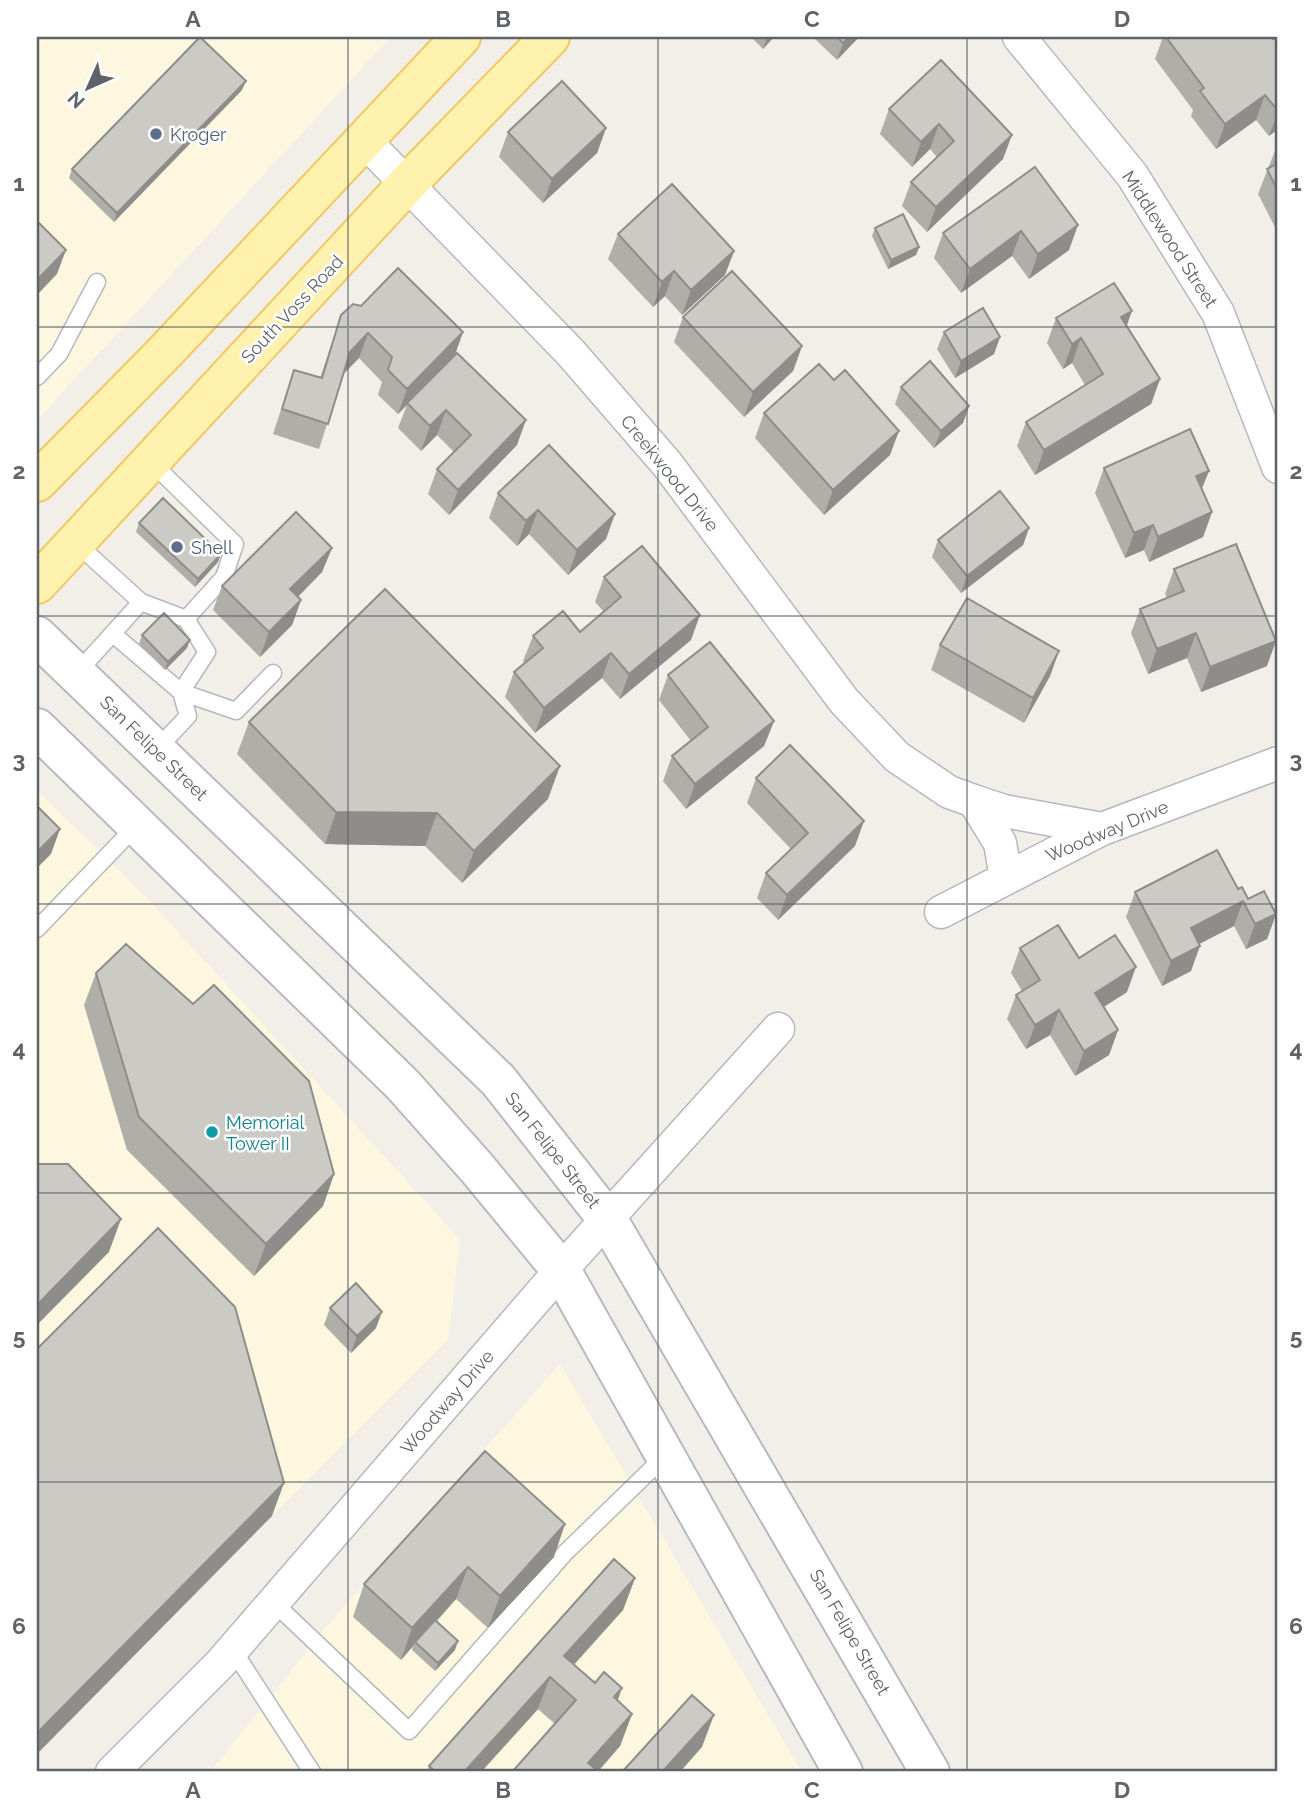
<svg xmlns="http://www.w3.org/2000/svg" width="1315" height="1809" font-family="Raleway,sans-serif">
<rect width="100%" height="100%" fill="#f1efe8"/>
<path fill="#fef7e0" d="M37,37H391L37,420Z
M37,790L149,900L460,1239L448,1340L37,1751Z
M560,1364L802,1772H210L328,1625Z"/>
<g fill="none" stroke-linecap="round" stroke-linejoin="round">
<defs>
<path id="service" d="M37,377L59,354L97,282
M150,461L235,544L224,577L186,619L207,652L181,692L188,716L156,750
M75,542L141,602L76,674
M141,602L186,619
M113,634L181,692L236,711L273,673
M37,929L136,826
M273,1602L409,1731L565,1553L664,1457
M233,1650L312,1772"/>
<path id="minor" d="M1019,37L1132,175L1218,313L1278,467
M363,139L571,353L667,464L844,701L897,757L949,792L974,801L1004,811L1102,829
M974,801L1000,843L1006,877
M941,912L1102,829L1278,763
M112,1772L221,1663L561,1270L778,1029"/>
<path id="secondary" d="M37,636L498,1080L608,1220L930,1772
M37,728L403,1085L476,1167L561,1270L843,1772"/>
<path id="primary" d="M37,482L166,351L461,37
M37,584L407,184L550,37"/>
</defs>
<use href="#service" stroke="#b5b8bc" stroke-width="19"/>
<use href="#minor" stroke="#b5b8bc" stroke-width="35"/>
<use href="#secondary" stroke="#b6babf" stroke-width="42"/>
<use href="#primary" stroke="#f2c960" stroke-width="42"/>
<use href="#service" stroke="#fff" stroke-width="16"/>
<use href="#minor" stroke="#fff" stroke-width="32"/>
<use href="#secondary" stroke="#fff" stroke-width="38"/>
<use href="#primary" stroke="#fff2af" stroke-width="38"/>
</g>
<path fill="#afaea9" d="M751,37H774L763,49Z
M813,37H859L837,60Z
M1163,37H1272L1273,39L1278,37V129L1269,136L1256,120L1216,149L1191,116L1193,110L1155,59Z
M941,60L1003,159L927,232L902,206L911,182L937,157L930,149L912,167L880,134L889,109Z
M242,90L114,222L69,178L72,169Z
M606,128L597,153L543,203L499,157L508,132Z
M1278,143V233L1258,194Z
M1035,167L1069,250L1029,279L1012,256L961,293L934,258L943,233Z
M875,228L919,247L916,255L888,269L872,236Z
M618,234L734,251L725,275L682,315L665,296L653,307L608,259Z
M361,306L463,332L455,355L517,445L449,515L428,494L437,469L454,452L437,435L421,451L398,428L407,405L398,414L378,395L382,382L359,358L343,375L319,449L273,434L294,370L320,378L341,315Z
M683,317L802,346L793,371L744,417L674,342Z
M1056,318L1126,326L1160,379L1151,404L1035,475L1017,446L1026,422L1085,385L1072,363L1063,369L1047,343Z
M944,332L1000,337L994,354L955,378L937,349Z
M901,387L969,406L963,423L934,448L895,404Z
M764,413L890,455L824,515L755,438Z
M1104,468L1202,490L1212,512L1203,537L1149,562L1144,550L1125,558L1095,493Z
M498,493L606,539L568,575L529,534L517,546L489,518Z
M139,523L218,562L195,587L136,532Z
M1029,528L1023,545L961,593L932,557L938,540Z
M332,548L322,572L298,597L301,600L292,625L260,657L213,610L222,586Z
M1174,569L1267,666L1201,692L1187,658L1148,674L1131,633L1140,609L1167,598L1165,594Z
M604,577L691,640L620,699L602,678L535,733L505,697L514,672L525,663L523,661L533,636L580,632L604,612L595,602Z
M142,635L187,648L165,670L139,644Z
M940,645L1059,651L1050,676L1024,723L931,670Z
M668,675L774,721L764,746L686,809L663,781L672,756L691,741L659,700Z
M249,722L548,799L462,883L425,846L325,844L237,754Z
M756,778L855,846L778,920L757,898L766,873L791,849L747,803Z
M1238,889L1248,899L1276,914L1267,939L1246,949L1234,926L1199,944L1191,971L1162,986L1126,917L1135,892Z
M1020,948L1079,958L1127,992L1104,1007L1118,1030L1109,1055L1075,1076L1050,1035L1026,1049L1007,1019L1016,995L1022,991L1011,973Z
M96,973L334,1174L323,1206L254,1276L127,1150L84,1005Z
M330,1308L376,1328L351,1353L324,1325Z
M485,1451L554,1557L488,1628L456,1599L437,1621L455,1650L435,1671L412,1650L413,1646L401,1660L353,1617L364,1584Z
M635,1578L623,1610L574,1665L632,1714L620,1746L598,1772L555,1724L538,1709L481,1772H427L429,1766Z"/>
<path fill="#8f8d8a" d="M767,37H774L763,49Z
M849,37H859L837,60L843,43Z
M246,81L242,90L114,222L117,213Z
M1265,95L1256,120L1216,149L1225,124Z
M1278,111V129L1269,136L1278,112Z
M939,124L930,149L912,167L921,142Z
M606,128L597,153L543,203L552,179Z
M1012,135L1003,159L927,232L936,207Z
M1078,225L1069,250L1029,279L1038,254Z
M1021,231L1012,256L961,293L970,269Z
M919,247L916,255L888,269L891,260Z
M66,250L57,274L37,295V280Z
M734,251L725,275L682,315L691,290Z
M674,271L665,296L653,307L662,282Z
M1132,311L1123,336L1121,317Z
M463,332L454,357L398,414L407,389Z
M368,333L359,358L341,376L350,352Z
M1000,337L994,354L955,378L961,361Z
M1081,338L1072,363L1063,369L1072,344Z
M802,346L793,371L744,417L753,392Z
M1160,379L1151,404L1035,475L1044,450Z
M969,406L963,423L934,448L941,431Z
M446,410L437,435L421,451L430,426Z
M526,420L517,445L449,515L458,490Z
M899,431L890,455L824,515L833,490Z
M1209,471L1199,496L1196,476Z
M538,510L529,534L517,546L526,521Z
M1212,512L1203,537L1149,562L1158,537Z
M615,514L606,539L568,575L577,550Z
M1153,525L1144,550L1125,558L1134,533Z
M1029,528L1023,545L961,593L967,576Z
M332,548L322,572L281,614L290,589Z
M221,554L218,562L195,587L198,579Z
M301,600L292,625L260,657L269,632Z
M700,615L691,640L620,699L629,674Z
M1196,633L1187,658L1148,674L1157,649Z
M190,640L187,648L165,670L168,662Z
M1276,641L1267,666L1201,692L1210,667Z
M1059,651L1050,676L1024,723L1033,698Z
M611,653L602,678L535,733L544,708Z
M774,721L764,746L686,809L695,784Z
M560,766L548,799L462,883L474,851Z
M336,812L437,813L425,846L325,844Z
M864,821L855,846L778,920L787,895Z
M60,829L51,854L37,868V852Z
M1243,901L1234,926L1182,953L1191,928Z
M1276,914L1267,939L1246,949L1255,924Z
M1200,946L1191,971L1162,986L1171,961Z
M1136,967L1127,992L1086,1018L1095,993Z
M1059,1010L1050,1035L1026,1049L1035,1025Z
M1118,1030L1109,1055L1075,1076L1084,1051Z
M334,1174L323,1206L254,1276L266,1244Z
M121,1219L109,1252L37,1325V1305Z
M382,1312L376,1328L351,1353L357,1336Z
M284,1483L272,1516L37,1754V1733Z
M565,1524L554,1557L488,1628L500,1596Z
M468,1567L456,1599L416,1643L415,1642L413,1646L401,1660L412,1628Z
M635,1578L623,1610L557,1683L564,1656Z
M458,1641L455,1650L435,1671L438,1663Z
M550,1677L538,1709L481,1772H464Z
M622,1688L611,1720L614,1697Z
M632,1714L620,1746L597,1772L588,1763Z
M714,1715L702,1747L680,1772H662Z"/>
<path fill="#cccac5" stroke="#8f8d8a" stroke-width="2" d="M200,37L246,81L117,213L72,169Z
M837,37H849L843,43Z
M1166,37H1272L1273,39L1278,37V111L1265,95L1225,124L1200,91L1204,88Z
M941,60L1012,135L936,207L911,182L954,141L939,124L921,142L889,109Z
M562,81L606,128L552,179L508,132Z
M1278,163V191L1267,169Z
M1035,167L1078,225L1038,254L1021,231L970,269L943,233Z
M672,184L734,251L691,290L674,271L662,282L618,234Z
M903,214L919,247L891,260L875,228Z
M37,221L66,250L37,280Z
M398,268L463,332L407,389L388,370L392,357L368,333L350,352L328,424L282,409L294,370L322,378L341,315L353,304L361,306Z
M732,271L802,346L753,392L683,317Z
M1114,283L1132,311L1121,317L1160,379L1044,450L1026,422L1103,374L1081,338L1072,344L1056,318Z
M983,308L1000,337L961,361L944,332Z
M457,353L526,420L458,490L437,469L471,435L446,410L430,426L407,403Z
M930,361L969,406L941,431L901,387Z
M819,364L834,380L845,370L899,431L833,490L764,413Z
M1190,429L1209,471L1196,476L1212,512L1158,537L1153,525L1134,533L1104,468Z
M549,445L615,514L577,550L538,510L526,521L498,493Z
M1000,491L1029,528L967,576L938,540Z
M163,498L221,554L198,579L139,523Z
M296,512L332,548L290,589L301,600L269,632L222,586Z
M1236,544L1276,641L1210,667L1196,633L1157,649L1140,609L1184,591L1174,569Z
M642,546L700,615L629,674L611,653L544,708L514,672L543,648L533,636L563,611L580,632L621,597L604,577Z
M385,589L560,766L474,851L437,813L336,812L249,722Z
M967,598L1059,651L1033,698L940,645Z
M164,613L190,640L168,662L142,635Z
M710,642L774,721L695,784L672,756L708,727L668,675Z
M790,745L864,821L787,895L766,873L808,833L756,778Z
M37,806L60,829L37,852Z
M1217,850L1238,889L1242,887L1248,899L1264,891L1276,914L1255,924L1243,901L1191,928L1200,946L1171,961L1135,892Z
M1058,925L1079,958L1115,935L1136,967L1095,993L1118,1030L1084,1051L1059,1010L1035,1025L1016,995L1040,980L1020,948Z
M126,944L193,1004L214,985L309,1081L334,1174L266,1244L139,1117L96,973Z
M37,1164H68L121,1219L37,1305Z
M158,1228L235,1307L284,1483L37,1733V1349Z
M356,1283L382,1312L357,1336L330,1308Z
M485,1451L565,1524L500,1596L468,1567L412,1628L364,1584Z
M614,1559L635,1578L564,1656L595,1683L604,1672L622,1688L614,1697L632,1714L588,1763L599,1772H512L576,1700L550,1677L464,1772H436L429,1766Z
M435,1620L458,1641L438,1663L415,1642Z
M692,1695L714,1715L662,1772H622Z"/>
<path fill="none" stroke="#5f6368" stroke-width="2" stroke-opacity="0.55" d="M348,37V1772M658,37V1772M967,37V1772M37,327H1278M37,616H1278M37,904H1278M37,1193H1278M37,1482H1278"/>
<g fill="#5c6f8a" stroke="#fff" stroke-width="2.5">
<circle cx="156" cy="134" r="7"/>
<circle cx="177" cy="547" r="7"/>
</g>
<circle fill="#0f9aa8" stroke="#fff" stroke-width="2.5" cx="212" cy="1132" r="7"/>
<g text-anchor="middle" dominant-baseline="central" stroke-width="5" stroke-linejoin="round" paint-order="stroke">
<g font-size="18" fill="#4e5e75" stroke="#fff" text-anchor="start">
<text x="170" y="134">Kroger</text>
<text x="191" y="547">Shell</text>
</g>
<g font-size="18" fill="#5f6368" stroke="#fff">
<text transform="translate(1170 239) rotate(57)">Middlewood Street</text>
<text transform="translate(292 309) rotate(-47)">South Voss Road</text>
<text transform="translate(670 473) rotate(51)">Creekwood Drive</text>
<text transform="translate(154 748) rotate(44)">San Felipe Street</text>
<text transform="translate(1107 831) rotate(-23)">Woodway Drive</text>
<text transform="translate(553 1150) rotate(52)">San Felipe Street</text>
<text transform="translate(447 1402) rotate(-49)">Woodway Drive</text>
<text transform="translate(850 1632) rotate(60)">San Felipe Street</text>
</g>
<g font-size="18" fill="#0d838f" stroke="#fff" text-anchor="start">
<text x="226" y="1122">Memorial<tspan x="226" dy="21">Tower II</tspan></text>
</g>
</g>
<rect width="1315" height="1809" fill="none" stroke="#ffffff" stroke-width="77"/>
<g transform="translate(88 88) rotate(225)" stroke="#ffffff" stroke-width="5" paint-order="stroke">
<path d="M0-5L12 26L0 18L-12 26Z" fill="#5f6368"/>
<text y="-10" font-size="19" font-weight="bold" text-anchor="middle" fill="#5f6368">N</text>
</g>
<rect x="38" y="38" width="1238" height="1732" fill="none" stroke="#5f6368" stroke-width="2.5"/>
<g font-size="23" text-anchor="middle" font-weight="bold" fill="#5f6368">
<text x="193" y="27">A</text>
<text x="503" y="27">B</text>
<text x="812" y="27">C</text>
<text x="1122" y="27">D</text>
<text x="19" y="191">1</text>
<text x="1296" y="191">1</text>
<text x="19" y="479">2</text>
<text x="1296" y="479">2</text>
<text x="19" y="768">3</text>
<text x="1296" y="768">3</text>
<text x="19" y="1057">4</text>
<text x="1296" y="1057">4</text>
<text x="19" y="1345">5</text>
<text x="1296" y="1345">5</text>
<text x="19" y="1634">6</text>
<text x="1296" y="1634">6</text>
<text x="193" y="1798">A</text>
<text x="503" y="1798">B</text>
<text x="812" y="1798">C</text>
<text x="1122" y="1798">D</text>
</g>
</svg>
